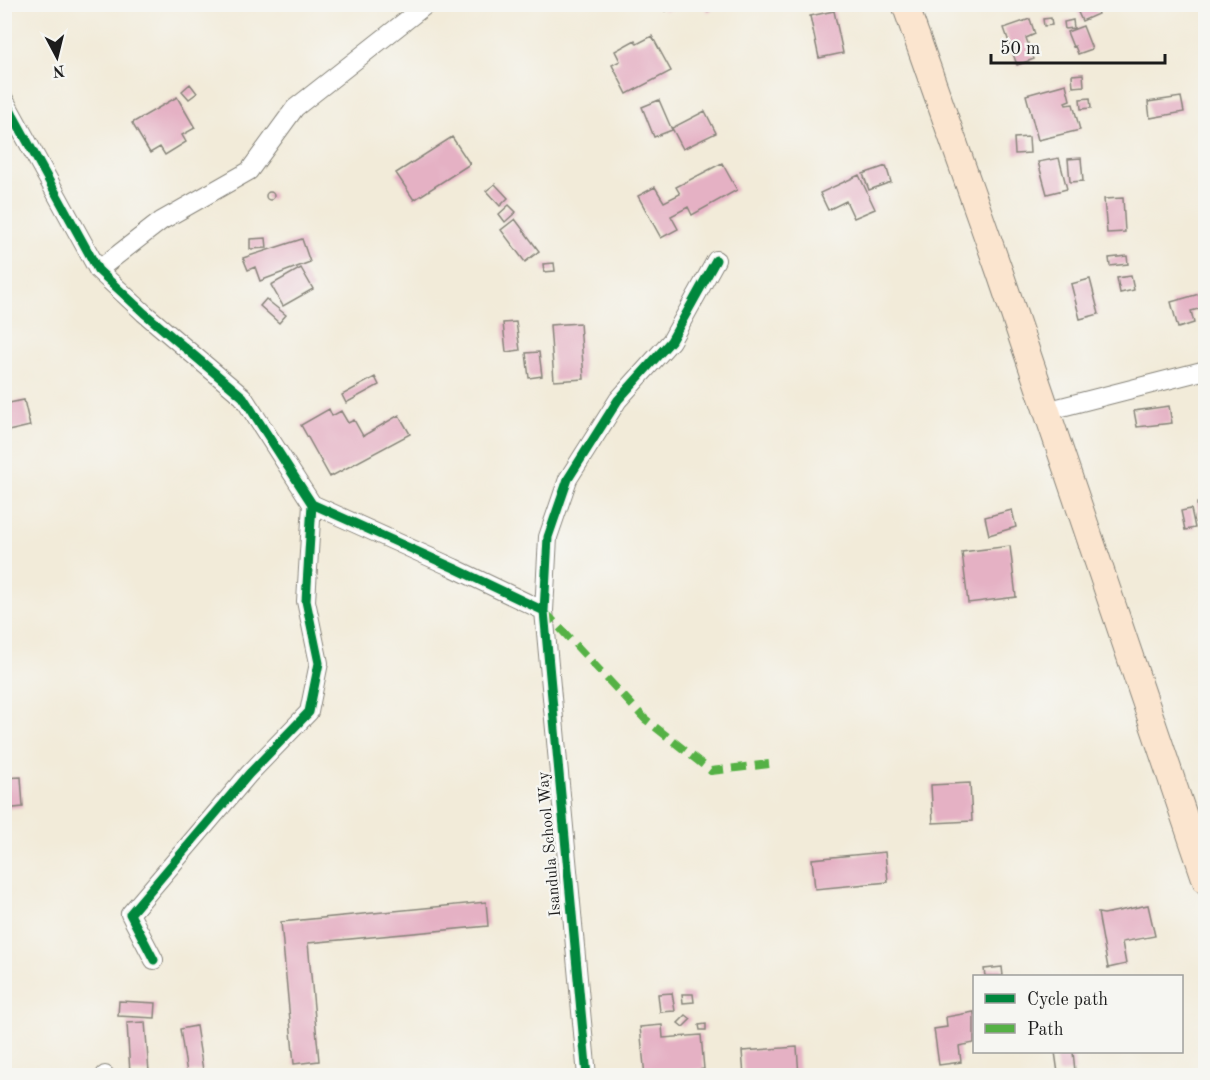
<svg xmlns="http://www.w3.org/2000/svg" width="1210" height="1080" font-family="'Old Standard TT',serif">
<rect width="100%" height="100%" fill="#f6f6f2"/>
<filter id="ink" filterUnits="userSpaceOnUse"><feTurbulence type="fractalNoise" baseFrequency=".0167" numOctaves="2"/><feDisplacementMap in="SourceGraphic" scale="12" xChannelSelector="R" yChannelSelector="G"/><feConvolveMatrix kernelMatrix="1 2 1 2 8 2 1 2 1" color-interpolation-filters="sRGB"/></filter>
<filter id="wash" filterUnits="userSpaceOnUse"><feTurbulence type="fractalNoise" baseFrequency=".008" numOctaves="4" result="noise"/><feDisplacementMap in="SourceGraphic" scale="24" xChannelSelector="R" yChannelSelector="G"/><feGaussianBlur stdDeviation="1.35" result="paint"/><feColorMatrix in="noise" values="0 0 0 0 0 0 0 0 0 0 0 0 0 0 0 0 0 1.4 0 .05"/><feComposite in="paint" operator="in"/></filter>
<g filter="url(#wash)">
<rect width="100%" height="100%" fill="#f2ebd9"/>
<g id="blocks">
<path fill="#e5b1c4" d="M703,4H718L708,12Z
M1090,4H1099L1101,8L1096,10L1098,14L1082,21L1077,10Z
M662,5H678L665,11Z
M834,11L843,53L819,58L810,16Z
M1051,18L1052,25L1044,26L1043,19Z
M1030,19L1035,34L1026,38L1034,59L1017,65L1004,28Z
M1073,20L1074,28L1065,29L1064,22Z
M1083,26L1092,49L1078,54L1075,46L1073,47L1067,32Z
M652,36L671,71L627,94L612,65L620,61L615,51L635,40L637,44Z
M1083,74L1084,86L1073,87L1072,75Z
M190,84L197,93L189,99L182,91Z
M1066,84L1070,100L1065,102L1066,105L1073,104L1080,130L1038,140L1026,95Z
M177,97L195,128L182,135L186,142L165,155L160,147L150,153L132,123Z
M1181,97L1184,112L1150,118L1148,102Z
M1090,98L1091,108L1081,109L1080,99Z
M659,100L672,130L654,137L642,107Z
M705,111L716,133L683,149L672,128Z
M452,137L470,164L414,200L396,173Z
M1029,137L1030,153L1015,154L1014,138Z
M1059,158L1067,189L1047,194L1038,162Z
M1081,158L1083,181L1070,182L1068,159Z
M722,163L737,190L692,215L688,207L671,216L678,229L661,238L638,196L655,187L664,202L680,194L676,187Z
M886,166L891,182L869,190L863,174Z
M859,175L875,209L854,218L846,201L828,210L820,193Z
M495,184L508,198L500,206L486,191Z
M266 196a4 4 0 1 1 8 0a4 4 0 1 1-8 0Z
M1123,198L1125,232L1107,233L1104,199Z
M509,205L516,212L505,222L499,214Z
M515,219L539,251L525,262L501,230Z
M266,238L267,248L250,249V239Z
M302,239L310,262L260,281L255,267L248,270L243,258Z
M1127,256L1128,264L1110,266L1109,258Z
M554,263L555,271L544,272L543,264Z
M301,268L313,289L283,306L271,285Z
M1131,276L1134,290L1120,293L1117,278Z
M1090,279L1099,314L1080,319L1071,284Z
M1206,292V307L1191,311L1194,323L1178,328L1171,302Z
M266,299L286,315L279,323L260,306Z
M516,322L520,350L506,352L503,323Z
M580,323L584,379L554,381L550,325Z
M539,352L542,376L529,378L526,353Z
M375,377L379,385L346,403L342,395Z
M24,400L30,426L4,432V404Z
M1169,406L1172,423L1137,427L1134,411Z
M329,409L332,416L341,411L348,423L354,420L363,436L399,415L410,434L330,477L301,425Z
M1206,501V513L1198,514L1197,503Z
M1191,509L1195,528L1185,530L1181,511Z
M1012,510L1016,527L989,535L985,517Z
M1206,519V528H1202L1201,520Z
M1010,546L1016,597L968,603L962,552Z
M21,777L23,807L4,809V778Z
M970,783L972,821L933,823L931,785Z
M885,852L888,882L815,889L812,859Z
M486,902L488,926L308,943L319,1061L294,1064L281,922Z
M1148,905L1155,936L1122,942L1126,964L1108,968L1098,913L1104,914Z
M1002,967L1003,976H985L984,969Z
M672,993L675,1011L660,1012L658,994Z
M682,994H693L694,1002L683,1003Z
M119,1001L156,1003L155,1018L118,1016Z
M974,1012V1043L959,1046L961,1062L939,1065L934,1029L947,1027L946,1017Z
M686,1015L691,1019L683,1027L678,1023Z
M145,1022L149,1072L130,1073L127,1023Z
M706,1024V1030H700L699,1025Z
M662,1025L663,1038L701,1035L704,1069L645,1076L640,1027Z
M196,1026L203,1070L187,1073L180,1029Z
M797,1047L799,1076H744L742,1051Z
M1055,1052H1073L1075,1071L1058,1073Z"/>
</g>
</g>
<g filter="url(#ink)">
<use href="#blocks" fill-opacity="0" stroke="#87847a" stroke-width="1.5"/>
<g fill="none" stroke-linecap="round" stroke-linejoin="round">
<defs>
<path id="street" d="M4,99L98,270L144,313L243,397L312,504L454,568L544,611
M98,270L161,221L249,171L295,108L427,4
M1046,411L1206,370
M154,960L130,914L249,774L309,712L319,663L306,601L312,504
M105,1076V1075
M587,1076L544,611L548,537L568,479L618,400L671,341L716,260"/>
<path id="secondary" d="M905,4L1000,273L1206,881"/>
</defs>
<use href="#street" stroke="#87847a" stroke-width="20"/>
<use href="#secondary" stroke="#87847a" stroke-width="28"/>
<use href="#street" stroke="#fff" stroke-width="18"/>
<use href="#secondary" stroke="#fbe5cf" stroke-width="26"/>
<path stroke="#55b145" stroke-width="8" stroke-dasharray="15 8" stroke-linecap="butt" d="M544,611L645,719L711,771L769,764"/>
<defs>
<path id="cycleway" d="M4,99L98,270L144,313L243,397L312,504L454,568L544,611
M154,960L130,914L249,774L309,712L319,663L306,601L312,504
M587,1076L544,611L548,537L568,479L618,400L671,341L716,260"/>
</defs>
<use href="#cycleway" stroke="#f6f6f2" stroke-width="13"/>
<use href="#cycleway" stroke="#00873e" stroke-width="9"/>
</g>
</g>
<g text-anchor="middle" dominant-baseline="central" stroke-width="4.5" stroke-linejoin="round" paint-order="stroke">
<g font-size="16" fill="#1c1c1c" stroke="#f6f6f2">
<text transform="translate(550 844) rotate(-95)">Isandula School Way</text>
</g>
</g>
<rect width="1210" height="1080" fill="none" stroke="#f6f6f2" stroke-width="24"/>
<rect x="973" y="975" width="210" height="78" fill="#f6f6f2" stroke="#9f9f9c" stroke-width="1.5"/>
<rect x="985" y="994" width="30" height="9" fill="#00873e" stroke="#9f9f9c" stroke-width="1.5"/>
<text x="1027" y="1005" font-size="18" fill="#1c1c1c">Cycle path</text>
<rect x="985" y="1024" width="30" height="9" fill="#55b145" stroke="#9f9f9c" stroke-width="1.5"/>
<text x="1027" y="1035" font-size="18" fill="#1c1c1c">Path</text>
<g transform="translate(57 57) rotate(173)" stroke="#f6f6f2" stroke-width="4.5" paint-order="stroke">
<path d="M0-4.5L10 22L0 15L-10 22Z" fill="#1c1c1c"/>
<text y="-9" font-size="16" font-weight="bold" text-anchor="middle" fill="#1c1c1c">N</text>
</g>
<path d="M991 54v9h174v-9" fill="none" stroke="#1c1c1c" stroke-width="3"/>
<text x="1000" y="54" font-size="18" fill="#1c1c1c" stroke="#f6f6f2" stroke-width="4.5" paint-order="stroke">50 m</text>
</svg>
